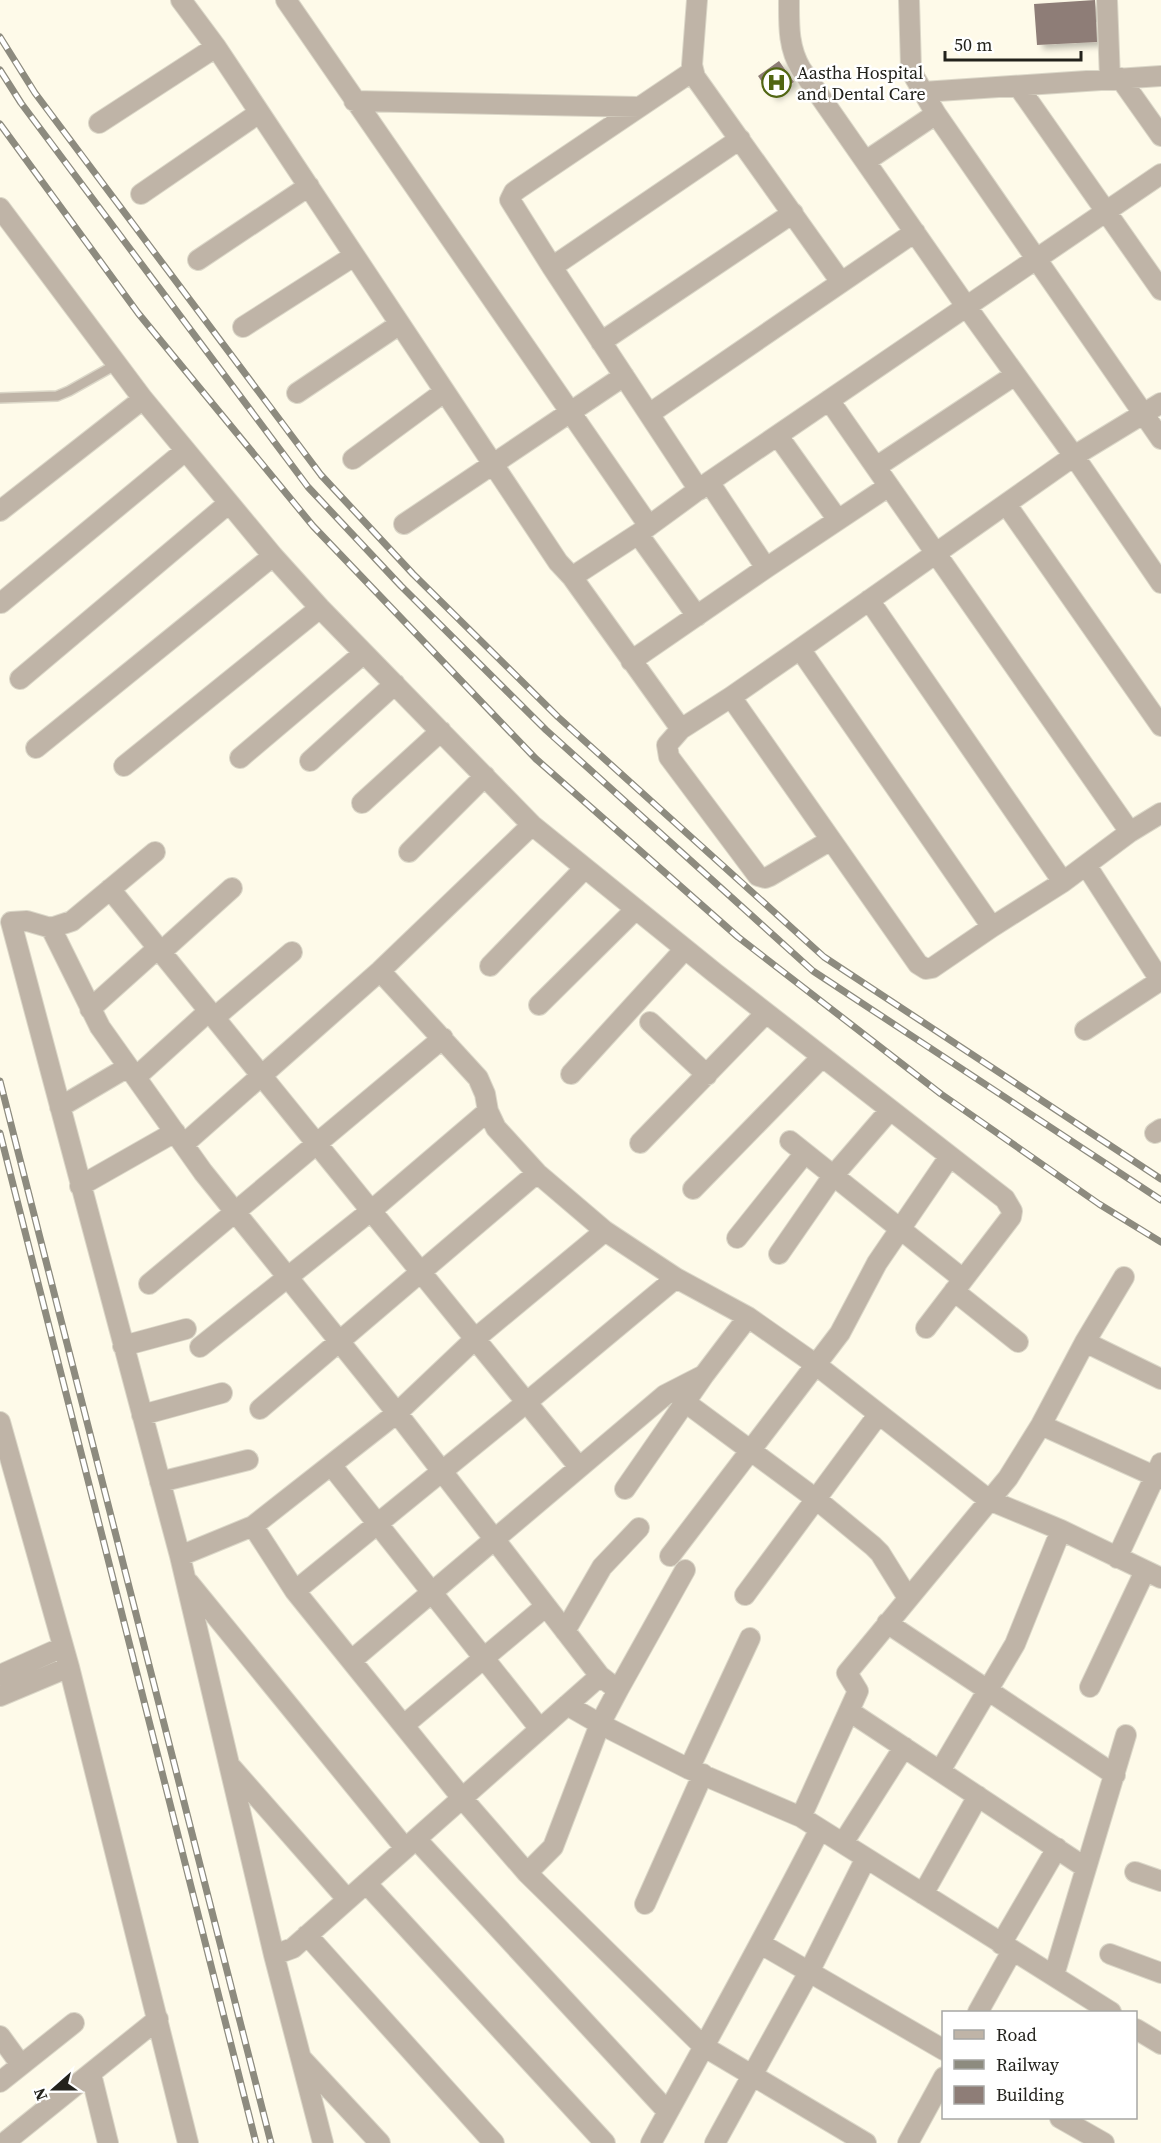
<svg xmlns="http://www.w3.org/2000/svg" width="1161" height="2143" font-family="'Source Serif 4',serif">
<defs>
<filter id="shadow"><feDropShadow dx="6" dy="4" stdDeviation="3" flood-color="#0004"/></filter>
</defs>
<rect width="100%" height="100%" fill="#fefae9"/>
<path fill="#8e7d77" filter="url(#shadow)" d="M1095,0L1097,42L1037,45L1034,4Z
M779,61L794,82L772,97L758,76Z"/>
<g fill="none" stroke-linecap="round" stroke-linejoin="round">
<defs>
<path id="lane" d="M0,398L57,396L69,391L117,364"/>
<path id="street" d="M181,0L216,47L558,562L572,577L681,729L731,697L800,649L992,927L1063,882L1130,832L1161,813
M286,0L649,526
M697,0L692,65L695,77L841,282
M789,0C789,25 788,47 801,69L966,306L1074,456L1161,583
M909,0L911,68L915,78L936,114L1161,439
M1107,0L1110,79
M693,71L518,189L514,192L510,200L552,267L699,490
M1120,78L1161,136
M1018,86L1161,290
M923,92L1161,76
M354,101L639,107
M99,123L216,47
M866,161L936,114
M141,194L259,113
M0,208L143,399L273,556L320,608L532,825L715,973L1005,1199L1012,1211L1011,1217L926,1328
M198,260L309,186
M552,267L740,139
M243,327L354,256
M601,342L793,213
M297,393L400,324
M829,400L1130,832
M649,414L915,232
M778,436L838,520
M353,459L444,392
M876,467L1015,375
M709,482L766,568
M1006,504L1161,726
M0,511L143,399
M404,524L624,376
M638,534L697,616
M572,577L638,534L709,482L1161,174
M869,600L1063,882
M1,603L185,451
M800,649L1074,456L1161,403
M631,661L766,568L889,486
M20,679L229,503
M731,697L918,964L926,969L932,968L992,927
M681,729L667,745L669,757L758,876L765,878L770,876L831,840
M36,748L273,556
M240,758L364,653
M310,761L395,684
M124,766L320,608
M362,803L441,731
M155,852L72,921L51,928L27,921L11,922L180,1556L274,1955L323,2143
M409,852L485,776
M1086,865L1160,980
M110,889L579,1467
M51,928L100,1027L203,1172L397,1413L600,1676L618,1690L600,1724L553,1847L527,1873
M161,952L232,888
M490,966L585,868
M380,971L478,1078L485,1094L488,1111L496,1128L537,1173L605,1231L676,1278L748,1317L815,1364L989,1500L1061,1530L1161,1578
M539,1005L636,909
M90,1009L158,948
M214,1018L292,952
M650,1022L707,1075
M1085,1030L1161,980
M571,1074L685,949
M136,1077L209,1011
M60,1107L128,1067
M1155,1133L1161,1129
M790,1141L963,1279
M640,1143L766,1013
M184,1144L380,971L532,825
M80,1186L175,1132
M693,1189L822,1057
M737,1238L805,1153
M779,1254L833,1176L890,1110
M149,1284L443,1038
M954,1291L1018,1342
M1085,1342L1161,1379
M123,1346L186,1329
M200,1347L372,1210L488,1111
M685,1402L816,1499L873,1546L880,1553L908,1598
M260,1409L537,1173
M142,1415L222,1393
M0,1422L69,1667L188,2143
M1041,1425L1161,1479
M331,1465L540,1729
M160,1482L248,1460
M625,1489L704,1375L748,1317
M253,1526L295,1591L462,1798L527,1873L703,2046L866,2143
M180,1556L253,1526L397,1413L476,1338L605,1231
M670,1556L840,1333L877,1263L950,1156
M1117,1558L1161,1463
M189,1583L405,1848
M295,1591L527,1402L676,1278
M745,1595L878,1415
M887,1623L1115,1775
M565,1631L602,1567L639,1528
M352,1660L665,1395L704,1375
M0,1675L63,1647
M1090,1687L1145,1571
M618,1690L685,1570
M0,1696L69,1667
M567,1705L600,1724L689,1769L801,1817L1111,2012
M849,1711L1086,1868
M404,1725L546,1606
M232,1768L347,1899
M689,1769L750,1638
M940,1771L1015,1644L1061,1530
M801,1817L858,1691L847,1673L1008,1478L1041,1425L1085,1342L1124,1277
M416,1839L668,2112
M843,1843L904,1747
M1135,1872L1161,1881
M366,1883L605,2143
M923,1894L978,1796
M645,1904L703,1774
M307,1935L494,2143
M761,1944L944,2050
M1001,1944L1057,1848
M1110,1954L1161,1973
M274,1955L293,1948L600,1676
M1054,1975L1126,1735
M978,2012L1012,1951
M1136,2029L1161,2044
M0,2036L21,2065
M302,2059L380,2143
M91,2074L108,2143
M0,2082L74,2023
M1060,2118L1104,2143
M4,2143L158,2019
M651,2143C708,2039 766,1935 820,1829
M715,2143L809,1972L866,1858
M908,2143L944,2077"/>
</defs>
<use href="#lane" stroke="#dbd7c8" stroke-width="12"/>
<use href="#street" stroke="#dbd7c8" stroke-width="22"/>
<use href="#lane" stroke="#bfb4a7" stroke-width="9"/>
<use href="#street" stroke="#bfb4a7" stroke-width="20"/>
<defs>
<path id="rail" d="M0,37L35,93L321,475L413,574L558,717L824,957L1161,1179
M0,70L21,103L308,487L401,586L546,730L813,971L1161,1200
M0,124L138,313L313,526L536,759L738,937L941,1094L1099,1204L1161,1242
M0,1081L271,2143
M0,1133L256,2143"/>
</defs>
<use href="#rail" stroke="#8d8b7f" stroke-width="7"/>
<use href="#rail" stroke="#fff" stroke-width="4.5" stroke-dasharray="14" stroke-linecap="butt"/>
</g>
<defs>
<symbol id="hospital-ring" viewBox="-11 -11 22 22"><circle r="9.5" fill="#fff" stroke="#516612" stroke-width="1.5"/><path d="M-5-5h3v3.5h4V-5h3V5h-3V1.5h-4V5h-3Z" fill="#516612"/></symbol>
</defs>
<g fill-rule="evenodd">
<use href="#hospital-ring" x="760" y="66" width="33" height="33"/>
</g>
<g text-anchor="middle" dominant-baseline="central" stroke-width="5" stroke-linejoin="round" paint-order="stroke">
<g font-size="18" fill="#23221c" stroke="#fff" text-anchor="start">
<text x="797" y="72">Aastha Hospital<tspan x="797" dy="21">and Dental Care</tspan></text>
</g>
</g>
<rect x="942" y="2011" width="195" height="108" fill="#ffffff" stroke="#a7a7a4" stroke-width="1.5"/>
<rect x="954" y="2030" width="30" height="9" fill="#bfb4a7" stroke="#a7a7a4" stroke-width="1.5"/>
<text x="996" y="2041" font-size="18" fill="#23221c">Road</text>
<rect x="954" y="2060" width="30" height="9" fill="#8d8b7f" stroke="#a7a7a4" stroke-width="1.5"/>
<text x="996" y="2071" font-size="18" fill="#23221c">Railway</text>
<rect x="954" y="2086" width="30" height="18" fill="#8e7d77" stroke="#a7a7a4" stroke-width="1.5"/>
<text x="996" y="2101" font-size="18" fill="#23221c">Building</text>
<g transform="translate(54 2089) rotate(249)" stroke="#ffffff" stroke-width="4.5" paint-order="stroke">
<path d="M0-4.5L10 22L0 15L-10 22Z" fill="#23221c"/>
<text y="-9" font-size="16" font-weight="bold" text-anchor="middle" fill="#23221c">N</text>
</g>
<path d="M945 51v9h136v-9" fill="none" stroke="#23221c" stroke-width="3"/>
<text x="954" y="51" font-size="18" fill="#23221c" stroke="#ffffff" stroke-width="4.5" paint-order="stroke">50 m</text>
</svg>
